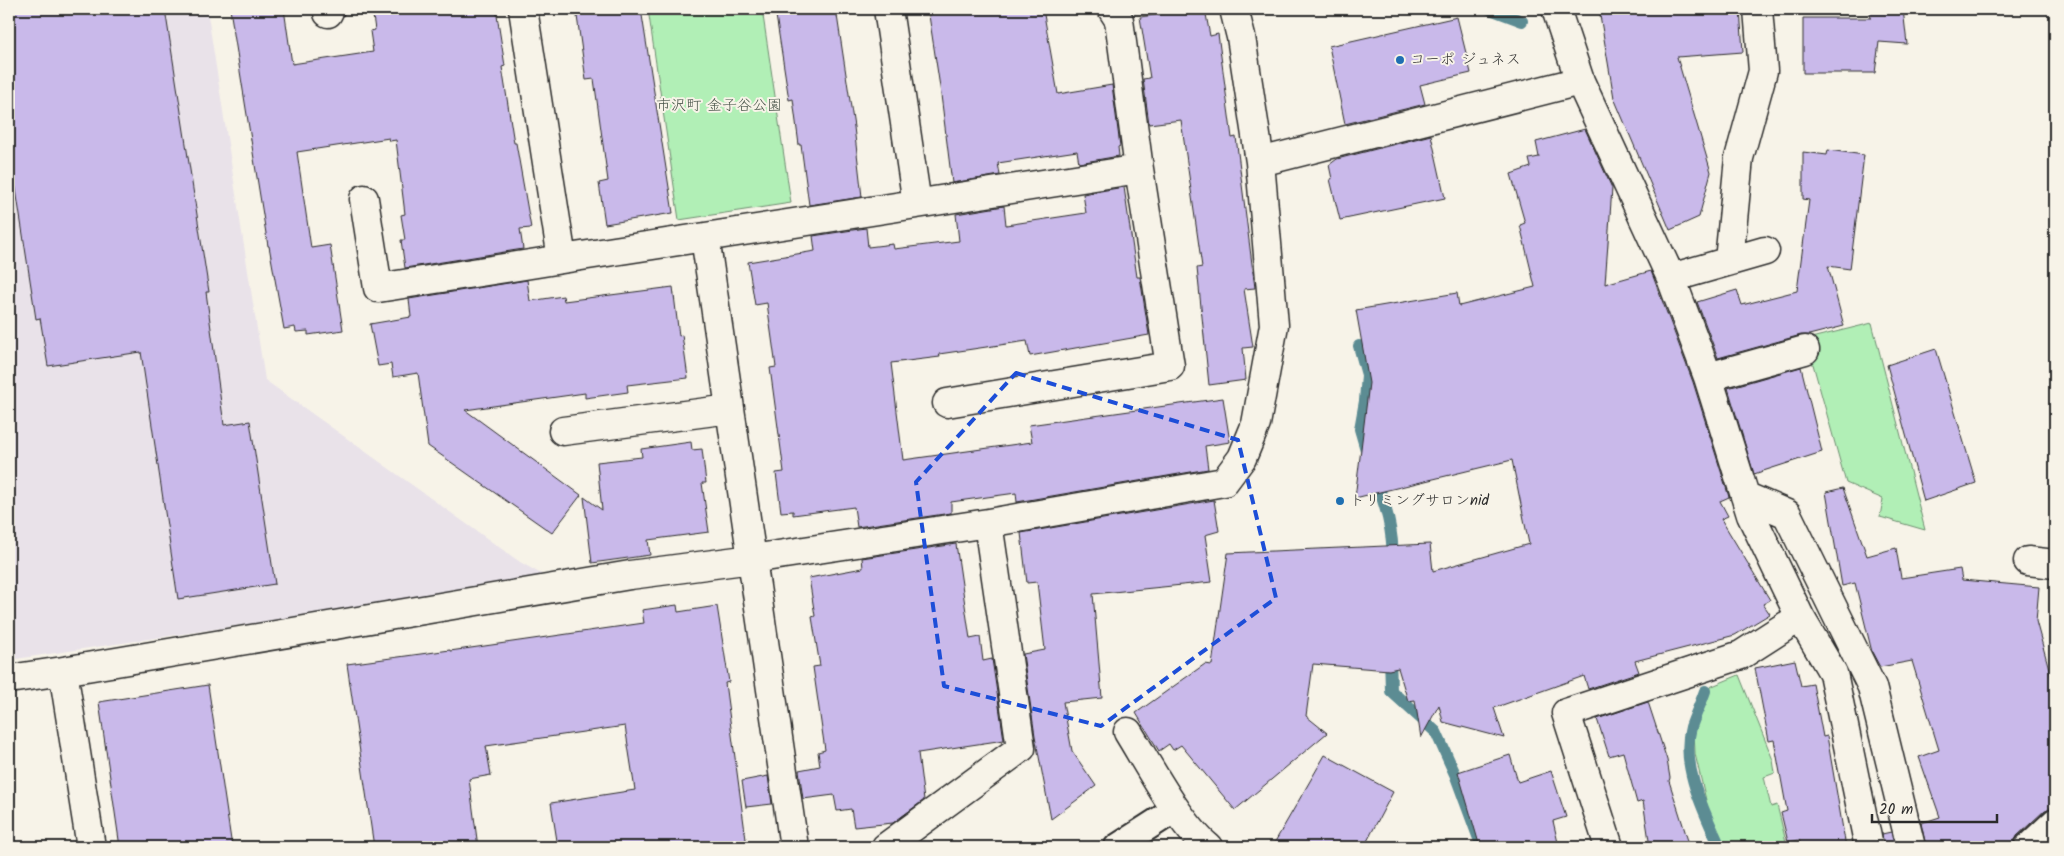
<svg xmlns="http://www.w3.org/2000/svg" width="2064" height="856" font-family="Kalam,'Klee One',sans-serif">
<rect width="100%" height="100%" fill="#f7f3e8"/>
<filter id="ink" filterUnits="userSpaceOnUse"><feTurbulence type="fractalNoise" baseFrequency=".02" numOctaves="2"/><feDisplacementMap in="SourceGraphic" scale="10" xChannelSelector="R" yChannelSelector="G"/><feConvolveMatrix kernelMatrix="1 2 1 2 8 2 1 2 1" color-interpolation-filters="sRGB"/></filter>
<g filter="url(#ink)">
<path fill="#e9e2e9" d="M9,9H207L265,380L520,562L550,579L9,660Z"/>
<path fill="#b1efb6" stroke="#6e8d70" d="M648,9H762L791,203L679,220Z
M1872,323L1925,530L1880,517L1883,499L1846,483L1811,357L1807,339Z
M1739,675L1773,760L1775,773L1764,777L1771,807L1777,805L1787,846L1785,847H1724L1710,817L1695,754L1694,729L1710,687Z"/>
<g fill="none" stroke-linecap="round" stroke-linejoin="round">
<path stroke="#5c8c93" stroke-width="12" d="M1490,9L1522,21
M1359,346L1367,375L1365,401L1360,429L1367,453
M1375,477C1386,507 1393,529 1393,562
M1390,654L1391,691L1436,732L1455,774L1482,847
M1705,691C1701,703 1695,715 1691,727C1680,766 1705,813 1720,847"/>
</g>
<path fill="#c9b9ea" stroke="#2b2b2b" d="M9,9H165L209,292H206L224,425L250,421L275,584L178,599L141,352L48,366L40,318L36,319L9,144Z
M230,9H284L292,64L373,52L370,31L375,30L372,9H496L505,66L502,67L514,143H516L531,228L520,229L523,249L405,268L401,240H405L401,215L405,214L396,140L390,141L389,138L297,152L311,248L330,245L343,330L308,335V331L296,332L295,327L284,329L269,246H268Z
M576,9H641L673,213L605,224L599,183L608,181L594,79L586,80Z
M775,9H836L854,127L862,197L809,205L801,145H799L793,99L789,100Z
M928,9H1043L1058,94L1112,85L1120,146L1118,147L1119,156L1079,163L1077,151L998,163L1000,175L952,183L940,87Z
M1169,9H1205L1210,36L1218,34L1232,138L1236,137L1255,288L1244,289L1253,347L1243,348L1246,380L1209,385L1197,268L1202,267L1181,120L1149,124L1143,79L1150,78L1140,17L1169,13Z
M1599,9H1740L1743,52L1677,57L1711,172L1699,217L1670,230L1614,98Z
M1903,9L1907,44L1879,42L1875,73H1803V18H1871L1870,12Z
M1457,17L1471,73L1420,85L1425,104L1345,124L1329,46Z
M1585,129L1612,188L1605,284L1651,271L1693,382L1729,497L1720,501L1728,516L1721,519L1770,600L1763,604L1770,614L1735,635L1635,661L1639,672L1588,689L1584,676L1494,708L1504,738L1443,722L1439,705L1421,738L1415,700L1408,701L1398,668L1389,670L1313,664L1306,716L1327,733L1235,810L1181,745L1173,750L1169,744L1159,751L1136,713L1205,664L1212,665L1228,553L1430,544L1433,571L1529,544L1512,460L1355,498L1369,383L1356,310L1457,293L1459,306L1535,287L1520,225L1525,223L1511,174L1531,167L1529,159L1539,157L1536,142Z
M1431,135L1445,198L1340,220L1330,179H1332L1329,165L1337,159Z
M1828,150L1864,155L1850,269L1828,266L1844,326L1809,335H1801L1718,358L1697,302L1737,290L1742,305L1797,291L1809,200L1803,199V152L1827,155Z
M1124,187L1137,277H1140L1149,335L1030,356L1027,341L939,354L940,357L891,363L903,460L1032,442L1029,425L1223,398L1230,442L1205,446L1208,469L1017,502L1016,493L951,502V513L857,527L854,507L793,515V511L781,512L776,473L784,472L770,368L776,367L767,303L755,305L748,262L815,251L813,236L866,228L868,247L893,244L894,249L959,241L956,214L1004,206L1006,225L1086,213L1083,194Z
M527,280L530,301L563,296L564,301L673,287L679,336L682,335L688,378L627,385L628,392L585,398V393L465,410L581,495L552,533L428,446L418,373L393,377L391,364L378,366L370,324L411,317L409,299Z
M1936,349L1976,483L1924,501L1887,365Z
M1801,367L1822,452L1754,474L1728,388Z
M691,442L692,450L702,449L706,483H702L709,532L648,540L650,555L592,563L584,497L602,510L597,462L642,457L641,449Z
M1843,488L1867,556L1896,548L1901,578L1960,569L1962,580L2039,587L2036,621L2055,691V807L2045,810L2017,836L2013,847H1926L1921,823L1940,817L1919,757L1939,750L1912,661L1880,667L1872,652L1855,583L1842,586L1826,492Z
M1214,500L1219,531L1205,535L1212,582L1093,594L1102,698L1063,702L1072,751L1096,786L1051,819L1035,736L1023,654L1045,650L1037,582L1027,583L1021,533Z
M956,544L970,639L980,637L983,661L992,659L1004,740L918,753L924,800L893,823L854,827L851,809L837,811L834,795L803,799L799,770L820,766L818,752L825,750L813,667L820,666L812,617L815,616L809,578L863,568L862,558Z
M677,605L678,612L717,606L729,682L725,683L747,847H558L551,803L635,790L625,726L486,746L491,775L469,779L478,847H374L347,664L450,650V651L644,623L642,610Z
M1795,660L1801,686L1813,684L1823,737L1827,736L1846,847H1803L1799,840L1788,842L1781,813L1787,811L1774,740L1769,741L1755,668Z
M208,685L232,847H120L99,702Z
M1648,702L1667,760L1670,778L1669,781L1690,847H1650L1643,801L1637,803L1623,752L1609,756L1597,719Z
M1325,755L1393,792L1364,847H1272Z
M1510,755L1518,782L1551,771L1566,817L1553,821L1559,847H1480L1458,772Z
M768,776L772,804L746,807L742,781Z
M1891,832L1895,847H1884L1882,834Z"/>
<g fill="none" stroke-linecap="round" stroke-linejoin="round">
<defs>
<path id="service" d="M1117,847L1176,809
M2027,847L2055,821"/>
<path id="minor" d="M523,9L562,259L705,237
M888,9L917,204
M1556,9L1580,81L1671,278L1708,377L1751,515L1800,617L1833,673L1869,847
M328,13L330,9
M1260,162L1580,81
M364,199L378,288L562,259
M1729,261L1739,158L1763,71L1758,9
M1671,278L1765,251
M1708,377L1805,350
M947,403L1170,366L1139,169
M563,431L730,409
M1745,496L1787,514L1872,687L1911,847
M2028,561L2055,564
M63,671L91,847
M9,679L63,671L630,575L752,559L988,523L1224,482L1242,458L1256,424L1274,325L1260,162L1241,37L1234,9
M1128,732C1149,766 1179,823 1208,847
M794,847L705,237L1139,169L1119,20L1112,9
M886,847L1021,748L988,523
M1609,847L1566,713L1741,655L1800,617"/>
</defs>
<use href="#service" stroke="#2b2b2b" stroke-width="29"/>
<use href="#minor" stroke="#2b2b2b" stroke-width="31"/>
<use href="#service" stroke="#f7f3e8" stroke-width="25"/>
<use href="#minor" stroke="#f7f3e8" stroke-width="28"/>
</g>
</g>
<path fill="none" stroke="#1d4ed8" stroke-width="4" stroke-dasharray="10 6" stroke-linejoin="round" d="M1016,373L1238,440L1276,598L1101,726L944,686L916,482Z"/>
<g fill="#1f6fb2" stroke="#f7f3e8" stroke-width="2">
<circle cx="1400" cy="60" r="5"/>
<circle cx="1340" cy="501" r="5"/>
</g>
<g text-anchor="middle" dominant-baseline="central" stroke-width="4" stroke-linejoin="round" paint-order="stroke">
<g font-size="15" fill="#2b2b2b" stroke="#f7f3e8" text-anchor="start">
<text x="1410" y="60">コーポ ジュネス</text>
<text x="1350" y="501">トリミングサロンnid</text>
</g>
<g font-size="15" fill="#465247" stroke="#f7f3e8">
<text x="719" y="106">市沢町 金子谷公園</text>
</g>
</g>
<rect width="2064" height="856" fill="none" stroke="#f7f3e8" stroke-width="30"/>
<rect x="15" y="15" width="2034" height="826" fill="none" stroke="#2b2b2b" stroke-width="2" filter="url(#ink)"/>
<path d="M1872 814v8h125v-8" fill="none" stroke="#2b2b2b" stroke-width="2.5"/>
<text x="1879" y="814" font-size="15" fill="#2b2b2b" stroke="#f7f3e8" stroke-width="4" paint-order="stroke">20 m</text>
</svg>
